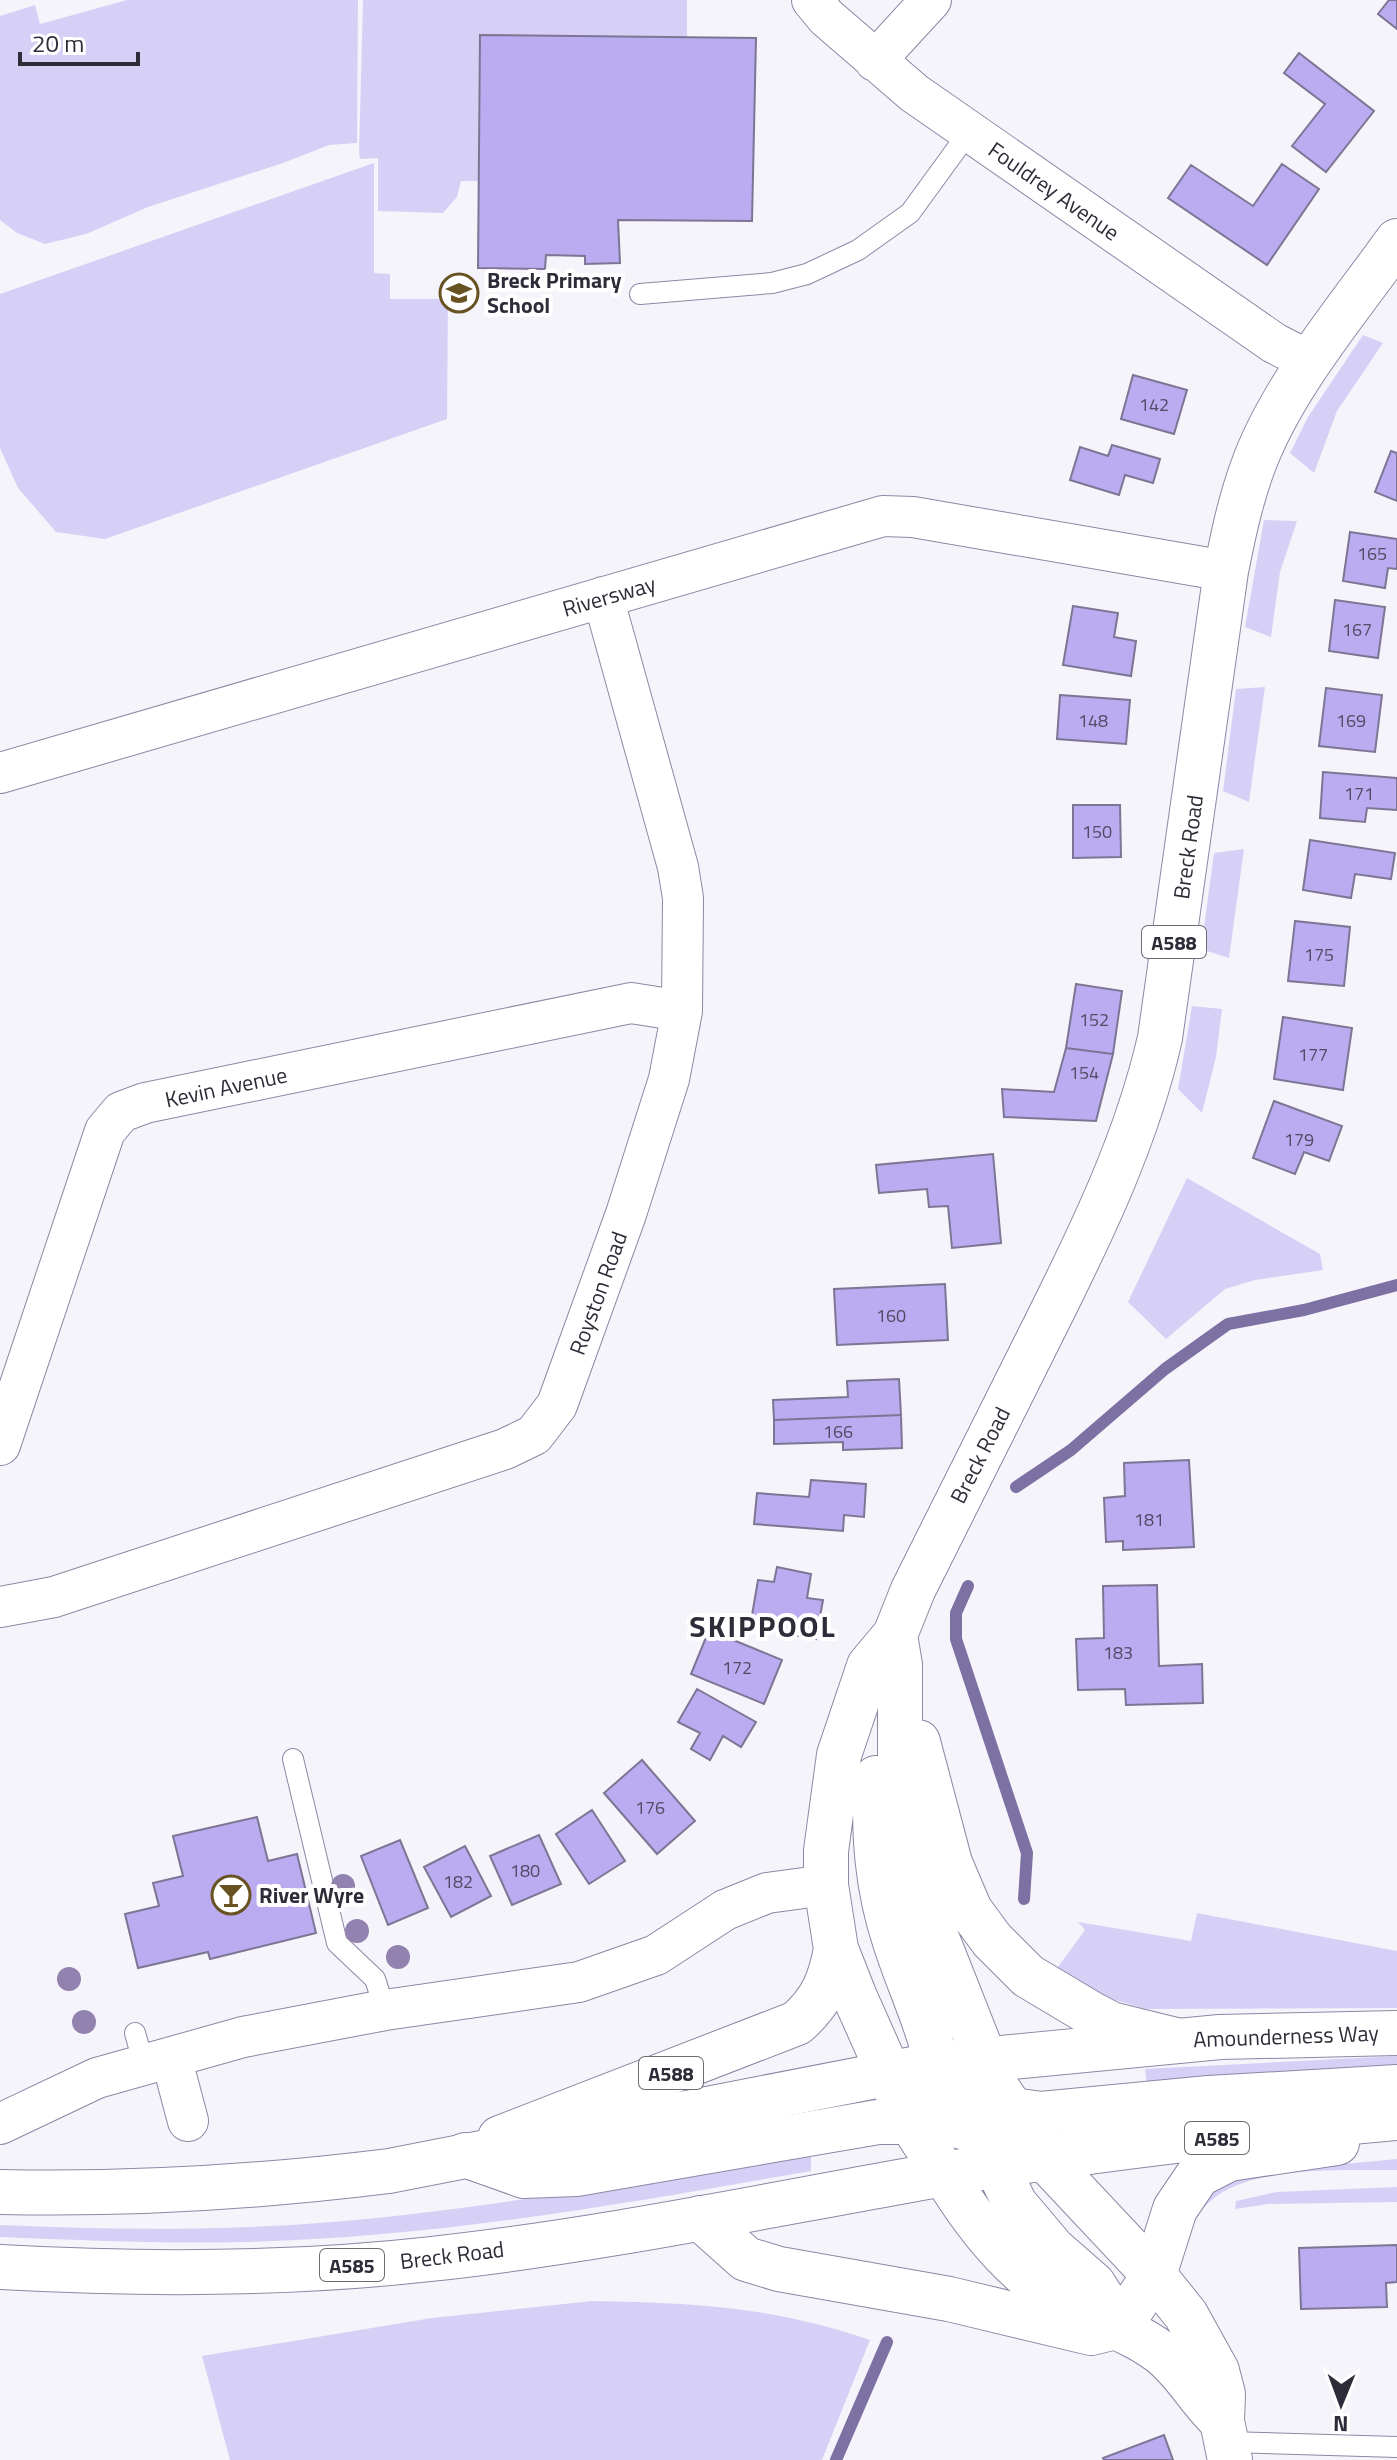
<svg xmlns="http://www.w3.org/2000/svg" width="1397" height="2460" font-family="'Titillium Web',sans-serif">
<rect width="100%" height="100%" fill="#f5f4fb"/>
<path fill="#d7d0f6" d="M127,0H358L357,143L329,145L283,163L148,207L86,234L45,244L17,233L0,220V16L35,5L40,24Z
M363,0H687V37L481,35L479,181H461L457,197L443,213L378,211V158L360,159L359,152Z
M374,163V273L390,274V299H448L447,419L105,539L56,532L18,488L0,448V294Z
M1363,335L1383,343L1337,411L1314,473L1290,453L1308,417Z
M1264,520L1297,521L1280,572L1271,637L1245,627Z
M1265,687L1249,802L1223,791L1236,689Z
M1244,849L1229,958L1201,949L1214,853Z
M1192,1006L1222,1009L1216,1057L1202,1113L1178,1089Z
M1187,1178L1320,1254L1323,1270L1255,1280L1225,1289L1166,1339L1128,1302Z
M1197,1913L1397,1951V2008L1146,2009L1094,1994L1055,1971L1085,1930L1078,1922L1191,1941Z
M1397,2056V2074L1147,2089L1145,2069Z
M811,2147V2171C623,2204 433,2238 242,2242C161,2244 80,2240 0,2237V2225C115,2230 230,2231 345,2221C501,2207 657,2178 811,2147Z
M1397,2159V2170C1342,2171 1240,2163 1203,2209L1199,2207L1225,2181L1301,2168Z
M1397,2187V2202L1268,2204L1235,2209L1236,2201L1277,2192Z
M592,2301C694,2303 771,2306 870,2340L822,2460H230L202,2356L432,2318Z"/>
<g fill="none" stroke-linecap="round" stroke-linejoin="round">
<path stroke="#7d71a4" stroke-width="12" d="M1016,1487L1071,1450L1165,1369L1228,1324L1304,1310L1397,1285
M968,1586L956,1613V1639L1027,1853L1024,1899
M836,2460L887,2342"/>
</g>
<path fill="#bbabf0" stroke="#7c7694" stroke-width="2" d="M1389,0H1397V29L1378,14Z
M480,35L756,38L752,221L618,220L620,263L585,264V256L546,255L545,269L478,268Z
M1299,53L1374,111L1326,172L1292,146L1325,104L1284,73Z
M1282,164L1319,189L1267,265L1168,198L1191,165L1253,206Z
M1133,375L1187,390L1174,434L1121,419Z
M1112,445L1160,459L1153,483L1125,475L1119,495L1070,480L1080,447L1108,456Z
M1391,451L1397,453V501L1375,492Z
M1350,532L1397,539V569L1388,568L1385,588L1343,581Z
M1335,600L1385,607L1378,658L1329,651Z
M1073,606L1118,613L1114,637L1136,641L1131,676L1063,665Z
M1326,688L1382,695L1375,752L1319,746Z
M1060,695L1130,700L1126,744L1057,739Z
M1323,772L1397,778V810L1367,808L1365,822L1320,818Z
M1073,805H1120L1121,857L1073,858Z
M1310,840L1395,853L1391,879L1355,874L1351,898L1303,890Z
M1295,921L1350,927L1344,986L1288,981Z
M1076,984L1122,991L1113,1054L1066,1048Z
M1283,1017L1352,1028L1343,1090L1274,1079Z
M1066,1048L1113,1054L1096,1121L1004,1117L1002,1089L1054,1092Z
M1274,1101L1342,1126L1329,1161L1304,1152L1295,1174L1253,1158Z
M993,1154L1001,1243L952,1248L948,1206L929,1207L927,1189L879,1193L876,1165Z
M945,1284L948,1340L837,1345L834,1289Z
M899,1379L901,1415L774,1420L773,1400L848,1397L847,1381Z
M901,1415L902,1448L843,1450V1442L774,1444V1420Z
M1189,1460L1194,1547L1123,1550V1541L1106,1542L1104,1498L1125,1496L1124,1463Z
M811,1480L866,1484L864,1517L844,1515L843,1531L754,1524L757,1493L809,1497Z
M777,1567L811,1574L807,1598L823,1600L816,1639L750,1627L758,1580L774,1582Z
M1157,1585L1159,1666L1202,1664L1203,1703L1126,1705L1125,1689L1078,1690L1076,1639L1104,1638L1103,1586Z
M709,1630L782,1660L764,1704L691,1674Z
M697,1689L756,1722L741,1747L723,1736L710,1760L691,1749L700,1733L678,1722Z
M642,1760L695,1821L657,1854L604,1793Z
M592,1810L625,1861L589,1884L556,1834Z
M257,1817L268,1861L297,1854L316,1933L210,1959L208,1952L138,1968L125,1914L159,1906L153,1883L183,1876L173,1836Z
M539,1835L561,1884L512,1905L490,1856Z
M400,1840L428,1908L388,1925L361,1856Z
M465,1846L491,1896L451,1917L424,1867Z
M1397,2245V2282L1386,2283L1387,2307L1301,2309L1299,2248Z
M1164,2435L1173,2460H1104L1103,2458Z"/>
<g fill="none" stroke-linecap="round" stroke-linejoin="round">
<defs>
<path id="lane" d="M640,294L772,283L807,274L858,250L910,213L969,132
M293,1759L337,1943L375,1979L385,2010
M135,2033L144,2065
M1227,2442L1397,2447"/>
<path id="street" d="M812,0L826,17L914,93L1274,343L1311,362
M875,61L931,0
M0,773L883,516L913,517L1226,571
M0,1445L105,1131L121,1112L145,1103L631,1003L682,1011
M0,1607L54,1597L505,1449L534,1435L557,1405L626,1214L669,1079L682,1011L683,898L678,867L603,597
M171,2057L188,2121
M0,2124L97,2078L243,2037L385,2010L579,1982L656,1955L725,1910L767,1893L826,1885"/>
<path id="secondary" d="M986,2131L997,2167L1015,2204L1053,2249L1093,2284L1120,2326
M465,2155L524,2176L576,2174L878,2122H941L986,2133L1046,2160L1154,2275L1186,2315L1217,2371L1223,2394L1222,2421L1230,2460
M945,2175C979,2231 1022,2284 1083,2313C1110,2325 1136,2334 1160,2352C1185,2371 1199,2400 1222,2421
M700,2218L746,2259L779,2269L949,2299L1091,2333L1120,2326L1154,2275L1175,2209L1198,2175L1229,2159L1337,2143"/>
<path id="primary" d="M895,1635L900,1665V1797L918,1890L995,2085L1046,2160
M918,1742L950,1863L970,1910L992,1940L1028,1976L1090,2013L1111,2024L1176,2040
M876,1778C873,1835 877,1888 895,1942C912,1995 938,2043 942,2100
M888,2073L965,2103L1041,2114L1209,2098L1397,2087
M500,2138L797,2023C822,2001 830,1981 836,1949
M945,2175L910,2121L854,1995L836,1949L826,1885V1851L839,1755L869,1666L895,1635L913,1590C957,1501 1002,1413 1046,1324C1092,1232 1137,1139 1160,1038L1226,571C1233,536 1240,502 1252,469C1280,389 1348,310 1397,241"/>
<path id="highway" d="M0,2192C131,2195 259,2187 389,2171L938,2064L1220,2037L1397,2033
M0,2267C143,2275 288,2275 431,2259C588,2242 744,2210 899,2182C1063,2152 1231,2133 1397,2118"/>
</defs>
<use href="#lane" stroke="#8d87a5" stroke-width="22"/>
<use href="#street" stroke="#8d87a5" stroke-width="42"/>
<use href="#secondary" stroke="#8d87a5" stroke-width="46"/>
<use href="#primary" stroke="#8d87a5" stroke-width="46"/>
<use href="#highway" stroke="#8d87a5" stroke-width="46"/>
<use href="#lane" stroke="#fff" stroke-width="20"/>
<use href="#street" stroke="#fff" stroke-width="40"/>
<use href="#secondary" stroke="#fff" stroke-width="44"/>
<use href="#primary" stroke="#fff" stroke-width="44"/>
<use href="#highway" stroke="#fff" stroke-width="44"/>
</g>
<g fill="#9182b0">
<circle cx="343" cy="1886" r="12"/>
<circle cx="357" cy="1931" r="12"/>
<circle cx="398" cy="1957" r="12"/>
<circle cx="69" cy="1979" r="12"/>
<circle cx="84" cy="2022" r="12"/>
</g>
<defs>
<symbol id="school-ring" viewBox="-11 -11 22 22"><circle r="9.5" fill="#fff" stroke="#685221" stroke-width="1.5"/><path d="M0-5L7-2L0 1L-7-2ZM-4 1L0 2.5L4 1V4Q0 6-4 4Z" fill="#685221"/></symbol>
<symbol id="bar-ring" viewBox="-11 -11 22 22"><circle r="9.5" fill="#fff" stroke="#685221" stroke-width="1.5"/><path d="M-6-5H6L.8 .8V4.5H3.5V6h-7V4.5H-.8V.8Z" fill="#685221"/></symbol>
</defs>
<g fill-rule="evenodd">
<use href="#school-ring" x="437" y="271" width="44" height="44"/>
<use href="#bar-ring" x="209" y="1873" width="44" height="44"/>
</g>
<g text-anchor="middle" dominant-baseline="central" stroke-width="8" stroke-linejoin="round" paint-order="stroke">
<g font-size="18" fill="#514c66">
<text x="1154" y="404">142</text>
<text x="1372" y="553">165</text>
<text x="1357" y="629">167</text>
<text x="1093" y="720">148</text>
<text x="1351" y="720">169</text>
<text x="1359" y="793">171</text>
<text x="1097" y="831">150</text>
<text x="1319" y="954">175</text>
<text x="1094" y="1019">152</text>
<text x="1313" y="1054">177</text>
<text x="1084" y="1072">154</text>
<text x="1299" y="1139">179</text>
<text x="891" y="1315">160</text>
<text x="838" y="1431">166</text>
<text x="1149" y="1519">181</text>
<text x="1118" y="1652">183</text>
<text x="737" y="1667">172</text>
<text x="650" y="1807">176</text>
<text x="525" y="1870">180</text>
<text x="458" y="1881">182</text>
</g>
<g fill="#fff" stroke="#6d6b74" stroke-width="2">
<rect x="1142" y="926" width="64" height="32" rx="6"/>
<rect x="639" y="2057" width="64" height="32" rx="6"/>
<rect x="1185" y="2122" width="64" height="32" rx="6"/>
<rect x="320" y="2249" width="64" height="32" rx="6"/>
</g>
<g font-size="20" font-weight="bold" fill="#2e2c38">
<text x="1174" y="942">A588</text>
<text x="671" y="2073">A588</text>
<text x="1217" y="2138">A585</text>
<text x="352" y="2265">A585</text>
</g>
<g font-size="22" fill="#2e2c38" stroke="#fff">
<text transform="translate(1054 191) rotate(35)">Fouldrey Avenue</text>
<text transform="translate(609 596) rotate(-16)">Riversway</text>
<text transform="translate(1188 847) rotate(-82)">Breck Road</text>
<text transform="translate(226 1087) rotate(-12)">Kevin Avenue</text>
<text transform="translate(598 1293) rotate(-70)">Royston Road</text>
<text transform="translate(980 1455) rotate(-63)">Breck Road</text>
<text transform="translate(1286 2036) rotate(-2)">Amounderness Way</text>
<text transform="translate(452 2255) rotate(-7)">Breck Road</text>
</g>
<g font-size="22" font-weight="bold" fill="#2e2c38" stroke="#fff" text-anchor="start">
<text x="487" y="280">Breck Primary<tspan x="487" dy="25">School</tspan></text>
<text x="259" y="1895">River Wyre</text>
</g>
<g font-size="30" font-weight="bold" letter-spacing="2" fill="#2e2c38" stroke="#fff">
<text x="763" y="1626">SKIPPOOL</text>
</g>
</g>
<g transform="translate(1341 2404) rotate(181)" stroke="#ffffff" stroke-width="6" paint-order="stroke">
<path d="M0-6L14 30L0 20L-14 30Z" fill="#2e2c38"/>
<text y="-12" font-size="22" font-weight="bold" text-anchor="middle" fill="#2e2c38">N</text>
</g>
<path d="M20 52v12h118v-12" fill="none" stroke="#2e2c38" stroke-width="4"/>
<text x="32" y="52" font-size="24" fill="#2e2c38" stroke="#ffffff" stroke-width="6" paint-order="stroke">20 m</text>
</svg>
